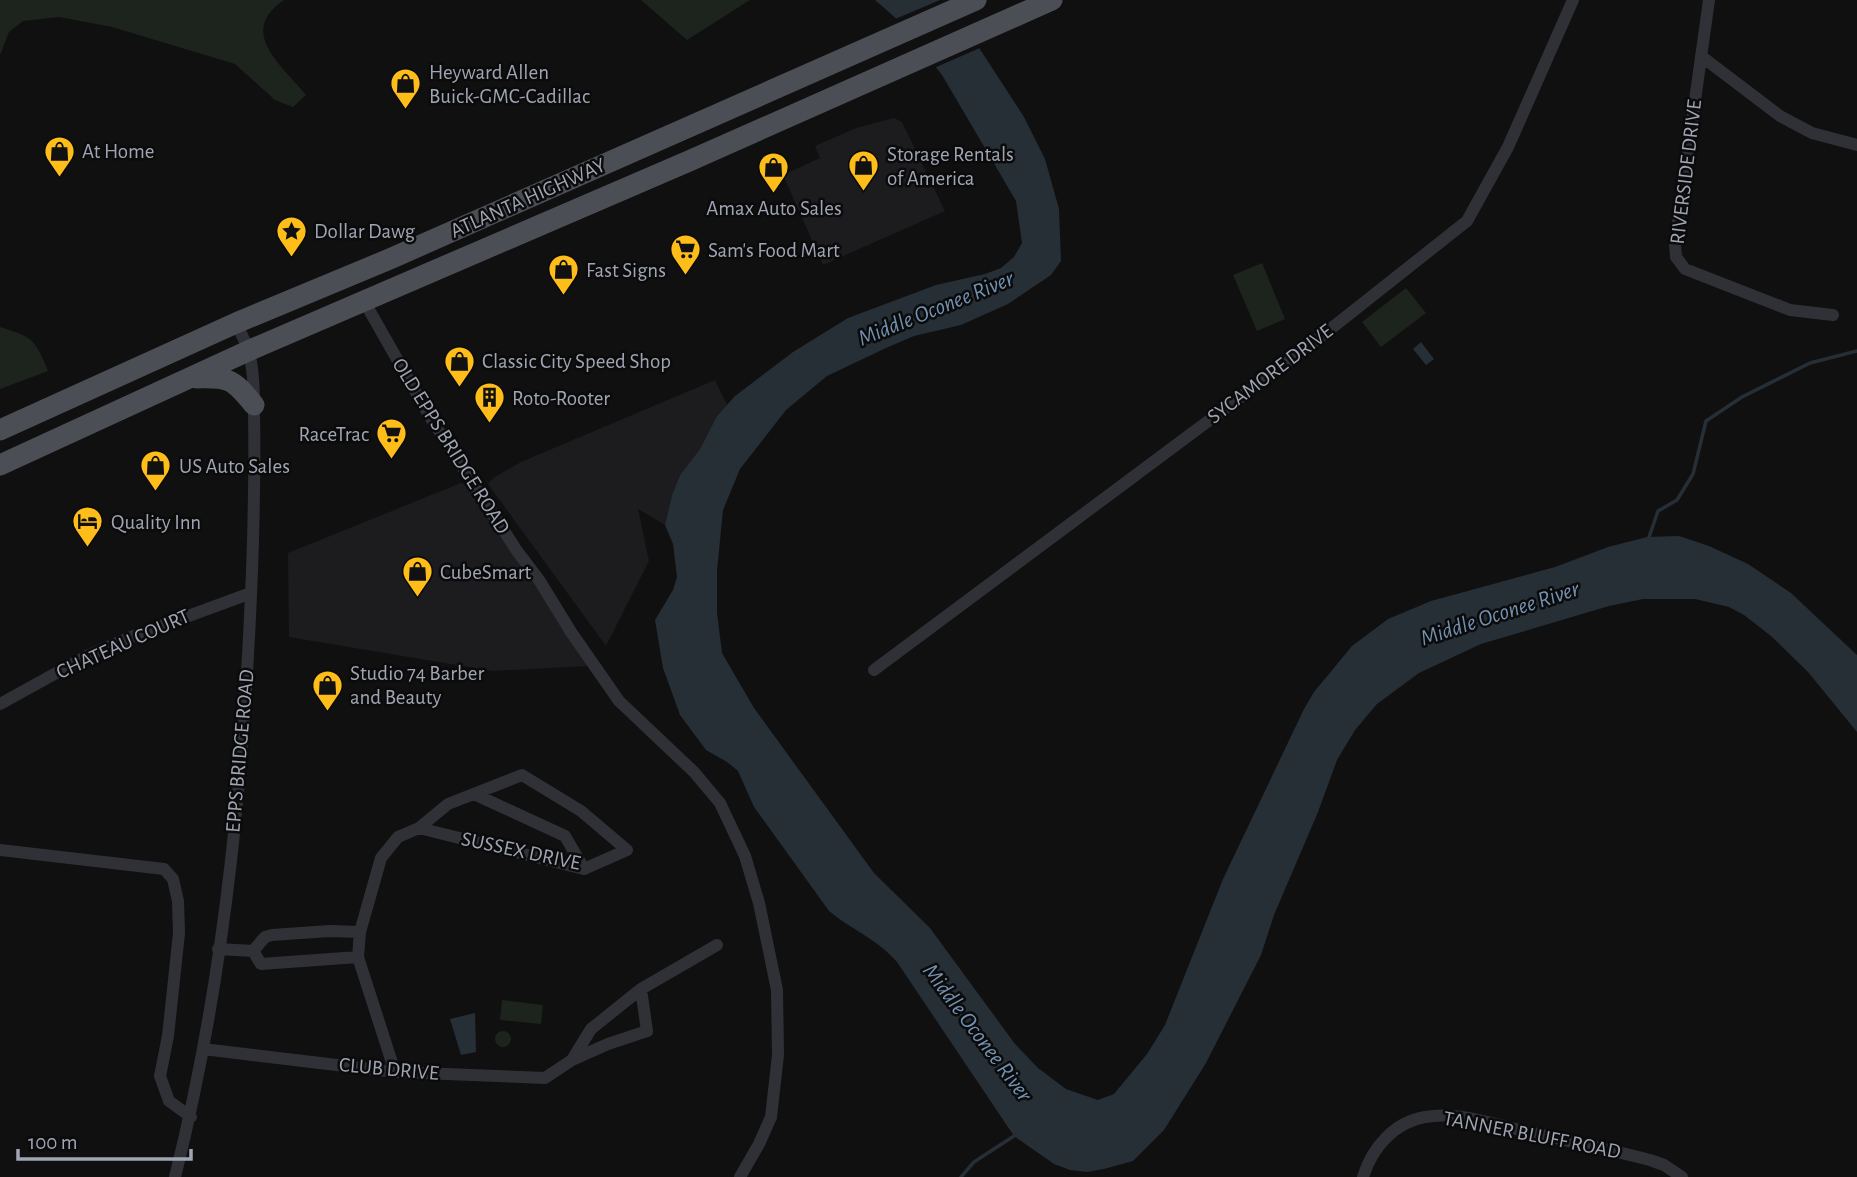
<svg xmlns="http://www.w3.org/2000/svg" width="1857" height="1177" font-family="'Alegreya Sans',sans-serif">
<rect width="100%" height="100%" fill="#101011"/>
<path fill="#1c1c1e" d="M894,118L902,122L945,211L823,265L783,175L820,158L815,146L856,128Z
M715,380L727,405L718,415L700,449L680,475L672,495L665,525L638,509L649,561L606,646L488,484L493,478L521,462Z
M461,483L471,486L588,666L493,671L289,637L288,553Z"/>
<path fill="#1c241d" d="M0,0H284C237,32 281,64 306,95L293,107L275,100L235,64L112,27L59,17L23,21L9,32L0,55Z
M641,0H750L687,40Z
M1262,263L1285,319L1257,331L1233,275Z
M1406,288L1426,313L1381,347L1362,322Z
M0,327C33,337 35,339 48,371L0,389Z
M502,1000L543,1005L541,1024L500,1020Z
M495 1039a8 8 0 1 1 16 0a8 8 0 1 1-16 0Z"/>
<path fill="#262e36" d="M875,0H948L1024,117L1045,159L1059,209L1061,261L1051,275L1008,304L961,325L914,336L886,348L827,376L786,410L740,469L723,510L717,571V613L722,653L754,708L874,873L930,928L1015,1044L1038,1068L1066,1089L1098,1100L1114,1094L1147,1054L1165,1025L1223,879L1304,709L1314,692L1352,646L1388,619L1431,601L1555,567L1608,547L1647,537L1679,536L1709,546L1748,564L1791,593L1857,655V732L1808,672L1771,636L1744,615L1729,607L1695,599H1643L1609,606L1481,644L1419,673L1377,704L1355,730L1337,760L1318,812L1274,915L1261,955L1206,1063L1164,1130L1133,1161L1104,1169L1087,1172L1070,1170L1054,1164L1014,1136L897,962C876,938 853,931 829,911L754,807L738,771L727,762L706,750L680,715L663,668L655,620L673,590L677,577L673,544L665,525L672,495L680,475L700,449L717,416L735,396L793,352L848,318L936,285L985,274L1001,268L1014,257L1022,243L1016,201L942,75L899,21Z
M1421,342L1434,359L1426,365L1413,349Z
M475,1013L476,1052L461,1055L450,1019Z"/>
<path fill="#101011" d="M940,0H952L982,47L934,68L893,20Z"/>
<g fill="none" stroke-linecap="round" stroke-linejoin="round">
<path stroke="#262e36" stroke-width="3.5" d="M1648,540L1658,511L1677,500L1693,474L1706,421L1742,397L1810,363L1857,351
M961,1177L974,1162L1017,1134"/>
<path stroke="#303137" stroke-width="12" d="M1709,0L1675,244L1676,257L1685,269L1790,310L1833,315
M1701,56L1780,116L1812,133L1857,145
M364,301L430,417L517,551L539,580L571,632L619,701L694,772L720,803L745,856L759,903L777,990L778,1055L771,1117L759,1144L740,1177
M874,670L1309,346L1467,221L1508,147L1573,0
M0,704L87,656L126,639L251,593
M474,794L565,836L584,869
M0,850L164,869L173,879L178,901L179,933L168,1036L160,1076L169,1101L191,1117
M218,949L253,951
M358,957L261,964L253,951L265,937L272,935L330,931L360,932
M203,1049L395,1072L545,1078L572,1060L608,1044L647,1031L641,989
M572,1060L591,1029L641,989L717,945
M395,1072L358,957L360,932L381,858L398,837L419,828L584,869L627,850L581,811L522,775L448,804L419,828
M175,1177C227,970 246,755 253,542C254,500 255,457 254,415C254,394 254,373 249,352C246,342 240,332 236,323
M1363,1177C1372,1148 1394,1122 1425,1117C1456,1111 1490,1123 1520,1130C1563,1140 1607,1149 1650,1160L1664,1165L1682,1177"/>
<path stroke="#4c4e56" stroke-width="21" d="M197,378C230,377 233,379 254,405
M0,430L236,323L392,258L976,0
M0,465L248,351L689,161L1052,0"/>
</g>
<defs>
<symbol id="shop-pin" viewBox="-11 -11 22 30"><path d="M0 17L-7.5 6A9.5 9.5 0 1 1 7.5 6Z" fill="#ffbd1a" stroke="#0b0b0c"/><path d="M-5-2.5h2.3a2.7 3.5 0 0 1 5.4 0H5L5.5 6h-11ZM-1.5-2.5h3a1.5 2.3 0 0 0-3 0Z" fill="#111"/></symbol>
<symbol id="sight-pin" viewBox="-11 -11 22 30"><path d="M0 17L-7.5 6A9.5 9.5 0 1 1 7.5 6Z" fill="#ffbd1a" stroke="#0b0b0c"/><path d="M0-6L1.8-2.2L6-1.7L2.9 1.2L3.7 5.4L0 3.3L-3.7 5.4L-2.9 1.2L-6-1.7L-1.8-2.2Z" fill="#111"/></symbol>
<symbol id="supermarket-pin" viewBox="-11 -11 22 30"><path d="M0 17L-7.5 6A9.5 9.5 0 1 1 7.5 6Z" fill="#ffbd1a" stroke="#0b0b0c"/><path d="M-6-5.5h2.5l.6 2H6L4.5 2H-2.5L-4.4-4H-6ZM-1.5 3.2a1.3 1.3 0 1 0 .1 0ZM3 3.2a1.3 1.3 0 1 0 .1 0Z" fill="#111"/></symbol>
<symbol id="building-pin" viewBox="-11 -11 22 30"><path d="M0 17L-7.5 6A9.5 9.5 0 1 1 7.5 6Z" fill="#ffbd1a" stroke="#0b0b0c"/><path d="M-4-6H4V6H1V3H-1V6H-4ZM-2.5-4.3h1.7v1.8h-1.7ZM.8-4.3h1.7v1.8H.8ZM-2.5-1h1.7V.8h-1.7ZM.8-1h1.7V.8H.8Z" fill="#111"/></symbol>
<symbol id="hotel-pin" viewBox="-11 -11 22 30"><path d="M0 17L-7.5 6A9.5 9.5 0 1 1 7.5 6Z" fill="#ffbd1a" stroke="#0b0b0c"/><path d="M-6-4.5h1.5V1H6V5H4.5V3h-9V5H-6ZM-4 0a1.8 1.8 0 1 1 3.6 0ZM.5 0V-2.5h3Q6-2.5 6 0Z" fill="#111"/></symbol>
</defs>
<g fill-rule="evenodd">
<use href="#shop-pin" x="388" y="66" width="35" height="47"/>
<use href="#shop-pin" x="42" y="134" width="35" height="47"/>
<use href="#shop-pin" x="846" y="148" width="35" height="47"/>
<use href="#shop-pin" x="756" y="150" width="35" height="47"/>
<use href="#sight-pin" x="274" y="214" width="35" height="47"/>
<use href="#supermarket-pin" x="668" y="232" width="35" height="47"/>
<use href="#shop-pin" x="546" y="252" width="35" height="47"/>
<use href="#shop-pin" x="442" y="344" width="35" height="47"/>
<use href="#building-pin" x="472" y="380" width="35" height="47"/>
<use href="#supermarket-pin" x="374" y="416" width="35" height="47"/>
<use href="#shop-pin" x="138" y="448" width="35" height="47"/>
<use href="#hotel-pin" x="70" y="504" width="35" height="47"/>
<use href="#shop-pin" x="400" y="554" width="35" height="47"/>
<use href="#shop-pin" x="310" y="668" width="35" height="47"/>
</g>
<g text-anchor="middle" dominant-baseline="central" stroke-width="5" stroke-linejoin="round" paint-order="stroke">
<g font-size="21" fill="#a0a5b3" stroke="#0b0b0c" text-anchor="start">
<text x="429" y="72">Heyward Allen<tspan x="429" dy="24">Buick-GMC-Cadillac</tspan></text>
<text x="82" y="151">At Home</text>
<text x="887" y="154">Storage Rentals<tspan x="887" dy="24">of America</tspan></text>
<text x="774" y="208" text-anchor="middle">Amax Auto Sales</text>
<text x="314" y="231">Dollar Dawg</text>
<text x="708" y="250">Sam's Food Mart</text>
<text x="586" y="270">Fast Signs</text>
<text x="482" y="361">Classic City Speed Shop</text>
<text x="512" y="398">Roto-Rooter</text>
<text x="369" y="434" text-anchor="end">RaceTrac</text>
<text x="179" y="466">US Auto Sales</text>
<text x="111" y="522">Quality Inn</text>
<text x="440" y="572">CubeSmart</text>
<text x="350" y="673">Studio 74 Barber<tspan x="350" dy="24">and Beauty</tspan></text>
</g>
<g font-size="21" fill="#a0a5b3" stroke="#0b0b0c">
<text transform="translate(1686 172) rotate(-83)">RIVERSIDE DRIVE</text>
<text transform="translate(528 198) rotate(-24)">ATLANTA HIGHWAY</text>
<text transform="translate(1270 374) rotate(-37)">SYCAMORE DRIVE</text>
<text transform="translate(451 446) rotate(58)">OLD EPPS BRIDGE ROAD</text>
<text transform="translate(123 644) rotate(-24)">CHATEAU COURT</text>
<text transform="translate(240 751) rotate(-85)">EPPS BRIDGE ROAD</text>
<text transform="translate(521 851) rotate(12)">SUSSEX DRIVE</text>
<text transform="translate(389 1069) rotate(5)">CLUB DRIVE</text>
<text transform="translate(1532 1135) rotate(11)">TANNER BLUFF ROAD</text>
</g>
<g font-size="23" font-style="italic" fill="#7392b2" stroke="#0b0b0c">
<text transform="translate(936 309) rotate(-22)">Middle Oconee River</text>
<text transform="translate(1500 614) rotate(-18)">Middle Oconee River</text>
<text transform="translate(977 1033) rotate(53)">Middle Oconee River</text>
</g>
</g>
<path d="M18 1149v10h173v-10" fill="none" stroke="#a0a5b3" stroke-width="3.5"/>
<text x="28" y="1149" font-size="21" fill="#a0a5b3" stroke="#0b0b0c" stroke-width="5" paint-order="stroke">100 m</text>
</svg>
